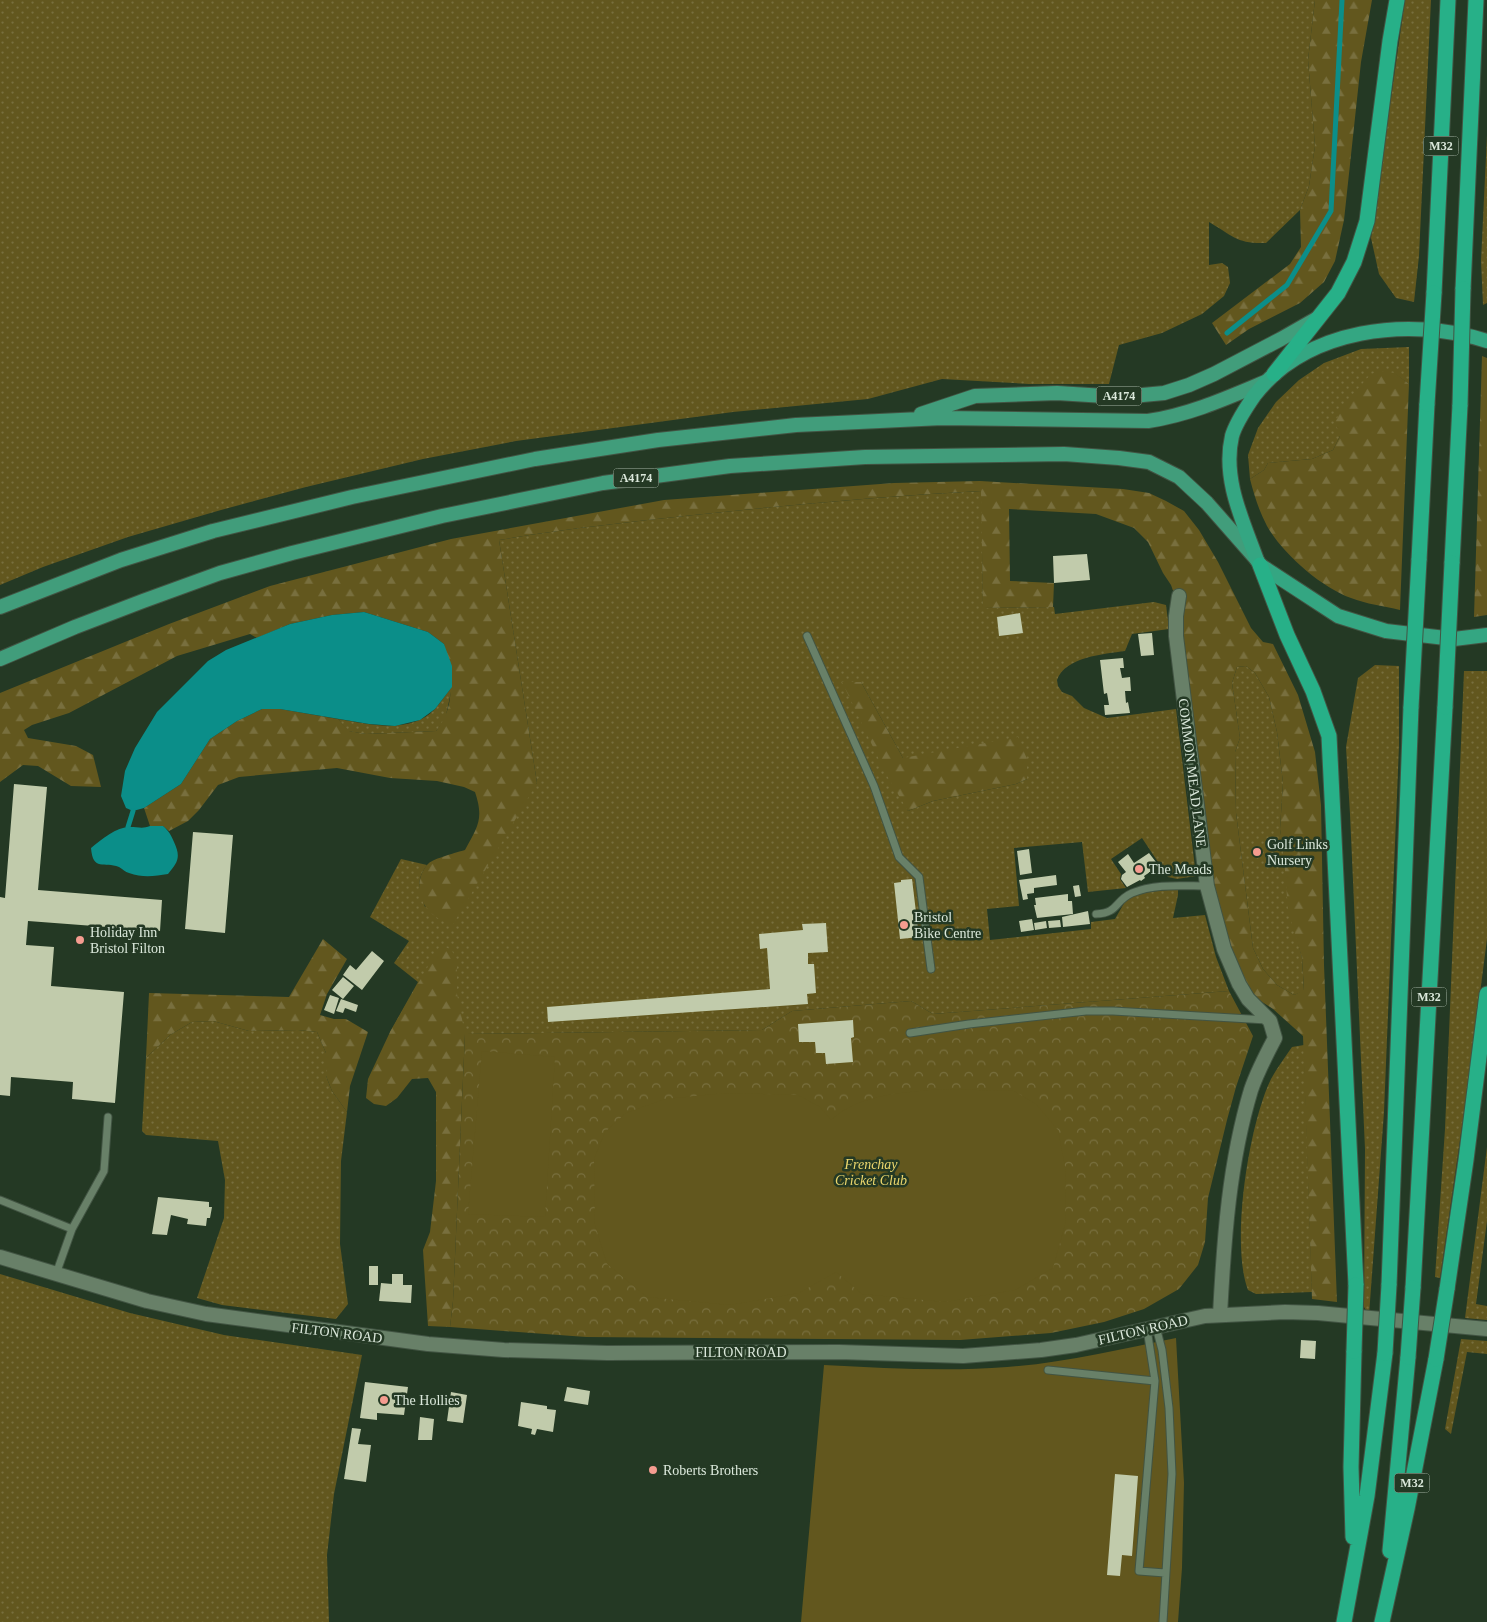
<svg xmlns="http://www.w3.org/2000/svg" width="1487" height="1622" font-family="Georgia,serif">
<defs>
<pattern id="grass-dots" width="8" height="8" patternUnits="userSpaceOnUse" patternTransform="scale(1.25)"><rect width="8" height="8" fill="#62571e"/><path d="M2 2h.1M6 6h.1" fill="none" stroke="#786f3e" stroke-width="1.8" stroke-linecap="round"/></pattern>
<pattern id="forest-firs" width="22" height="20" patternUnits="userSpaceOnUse" patternTransform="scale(1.25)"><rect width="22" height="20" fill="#62571e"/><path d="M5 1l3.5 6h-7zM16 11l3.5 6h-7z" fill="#786f3e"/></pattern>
<pattern id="park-crowns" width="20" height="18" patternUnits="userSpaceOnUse" patternTransform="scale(1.25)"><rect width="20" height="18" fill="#62571e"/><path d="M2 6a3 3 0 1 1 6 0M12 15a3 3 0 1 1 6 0" fill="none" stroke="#786f3e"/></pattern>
</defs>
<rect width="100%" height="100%" fill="#243924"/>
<path fill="url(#grass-dots)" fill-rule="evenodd" d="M0,0H1315L1308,60L1315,146L1309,186L1300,210L1266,243C1237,244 1233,236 1209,222V265L1222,263L1228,267L1230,283L1224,296L1202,314L1162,333L1119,345L1109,384H1029L942,379L868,399L733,412L516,441L423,459L306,487L221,510L128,537L43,567L0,585Z
M1405,0H1431L1419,256L1414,302L1396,298L1379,274L1371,238Z
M1487,135V303L1483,305L1481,261Z
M1409,347V384L1394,373L1340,436L1333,450L1312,459L1268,463L1264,470L1250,479L1248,455L1258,428L1276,402L1299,380L1324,363L1361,349Z
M982,491L983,608L1054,607L1055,614L1154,602L1166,605L1169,629L1132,634L1125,651C1104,654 1065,657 1057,680L1058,686L1062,692L1072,696L1084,708L1107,718L1176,709L1196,876L1177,879L1168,877L1142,838L1111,859L1121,874L1120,879L1126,888L1088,892L1082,842L1014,848L1019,906L987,909L990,940L1091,929V922L1115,919L1127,898L1137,893L1178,889V895L1173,918L1205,915L1216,957L1229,991L933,1014L911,1001L792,1011L762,1030L465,1034L390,1032L418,982L394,963L409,941L370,917L401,859L427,865C415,881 420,890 425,907L537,783L499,540C564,529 629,522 694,515C790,505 886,496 982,491ZM861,682L903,758L1027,779L1016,784L933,801L908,811Z
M1375,665L1399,666V746L1384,1112L1369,1315L1364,1307L1365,1149L1350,814L1346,747L1358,678Z
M1246,666L1255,673L1269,697L1277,732L1283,783L1280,829L1297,938L1302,958L1304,991L1294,995L1277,985L1263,969L1253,948L1236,813L1235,752L1240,738L1232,683L1237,667Z
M1464,671H1487V939L1470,1071L1440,1278L1435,1277L1445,1129Z
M452,687L445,720L436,731L366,734L348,731L338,719C369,724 410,735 435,709C441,702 446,694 452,687Z
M213,1021L249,1031L298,1030L317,1032L326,1053V1076L332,1091L347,1112L341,1161L340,1244L348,1304L336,1319L222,1305L197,1298L224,1218L225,1180L218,1141L146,1135L142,1131L146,1058L170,1035L192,1022Z
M1304,1045L1312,1292L1256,1294L1248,1290C1230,1243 1249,1124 1271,1079C1277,1068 1285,1057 1292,1047Z
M1487,1147V1221L1476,1304L1487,1306V1320L1465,1318Z
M0,1274L130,1313L224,1335L362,1355L334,1494L327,1555L329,1622H0Z
M1461,1339L1487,1341V1354L1467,1352L1451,1434L1445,1429Z"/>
<path fill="url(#forest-firs)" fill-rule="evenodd" d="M1315,0H1372L1361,62L1344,220L1335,261L1324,282L1300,303L1249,329L1226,345L1212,323L1290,264L1301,247L1300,210L1309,186L1315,146L1308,60Z
M1482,356L1487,358V615L1474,617Z
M1381,371L1395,373L1409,384L1400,610C1384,606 1366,604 1351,598C1321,587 1283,554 1267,526C1259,511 1254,495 1250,479L1264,470L1268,463L1312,459L1333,450L1340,436L1335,422L1346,402L1371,374Z
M980,481L1123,489L1149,493L1166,501L1184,511L1199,530L1218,562L1251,628L1263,642L1273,644L1298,695L1315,752L1321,805L1324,965L1337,1302L1312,1299L1303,1036L1273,1009L1251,995L1242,979L1224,928L1213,886L1183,640V619L1171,585L1163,573L1148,542L1134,528L1096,514L1009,509L1010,581L1054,583L1053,607L983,608L981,491C885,496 790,505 694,515C629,522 564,529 499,540L537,783L452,926C443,921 433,917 427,908C416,896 417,874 429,863C433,859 458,852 465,850C478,826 484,819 475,792L464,787L437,781L390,778L337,768L239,777L218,785L199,810L188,821L169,831L163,826H150L144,808L181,784L210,739L237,721L262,709H280L338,719L349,731L366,734L436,731C458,703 450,676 444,644L428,632L364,612L332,615L290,624L257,638L250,634L177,656L69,713L32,725L24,730L28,738L76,746L93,755L101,787L71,786L38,766L23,765L0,782V693L169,624L270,586L451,539L664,500L894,483ZM1246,666L1255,673L1269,697L1277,732L1283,783L1280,829L1284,857L1288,910L1302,958L1304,990L1294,995L1277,985L1263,969L1253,948L1236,813L1235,752L1240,738L1232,683L1237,667Z
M842,682H861L903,758L1018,737L1027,759V779L1016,784L933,801L908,811L886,774Z
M323,939L347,959L327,994L320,1015L334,1019H346L368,1032L350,1086L347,1112L332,1091L326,1076V1053L317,1032L298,1030L249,1031L213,1021L192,1022L170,1035L146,1058L149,993L289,997Z
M441,944L452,951L457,960V994L465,1034L453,1301L450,1327L428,1326L423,1250L430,1232L436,1181V1092L428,1078L412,1079L397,1098L386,1106L374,1104L366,1098L368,1079L390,1032Z"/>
<path fill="url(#park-crowns)" d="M1229,991L1253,1036L1236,1087L1227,1120L1208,1198L1205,1242L1198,1265L1179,1289L1144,1309L1104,1322L1051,1333L960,1340L586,1337L450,1327L453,1301L465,1034L762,1030L792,1011L911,1001L933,1014Z"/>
<path fill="#62571e" d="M482,1051L555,1057L545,1217L468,1214Z
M942,1089L1014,1091L1036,1104L1058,1130L1066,1172L1065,1225L1053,1268L1015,1290L945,1302L862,1294L836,1272L799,1293L730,1305L647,1297L607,1264L595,1225L594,1159L605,1132L626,1113L665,1099L726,1093L798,1095L820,1107L831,1120C861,1093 903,1093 942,1089Z
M1176,1338L1184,1483L1182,1568L1178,1622H801L824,1365C885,1368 947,1372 1007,1367C1064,1363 1121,1349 1176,1338Z"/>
<path fill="#0b8e89" d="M364,612L428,632L444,644L452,666V687L435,709L420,720L395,726L369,724L280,709H262L237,721L210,739L181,784L144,808L133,811L126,808L121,796L125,771L135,748L157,712L208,661L226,650L290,624L332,615Z
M150,826H163C169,831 171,835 174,842C181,857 178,862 168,874C155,876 143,878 129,873C125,872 123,869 119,867C104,861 93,872 91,848C102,839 116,827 130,827C138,827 143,829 150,826Z"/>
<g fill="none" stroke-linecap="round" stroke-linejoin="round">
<path stroke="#0b8e89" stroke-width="5" d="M1227,333L1287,285L1331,211L1342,0
M128,827L133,811"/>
</g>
<path fill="#c1cbab" d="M1087,554L1090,580L1054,583L1053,556Z
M1020,613L1023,633L999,636L997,617Z
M1152,633L1154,655L1141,656L1138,634Z
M1123,658L1124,668H1120L1122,678L1130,677L1131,691H1125L1126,703L1128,702L1130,713L1105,715L1104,705H1109L1107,693L1104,694L1100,660Z
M14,784L47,787L38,890L162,900L160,931L28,921L26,945L54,947L51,986L124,992L115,1103L72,1099L73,1082L11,1077L10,1096L0,1095V897L5,898Z
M193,832L233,835L225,933L185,929Z
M1029,849L1032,873L1020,875L1017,851Z
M1149,853L1159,866L1144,876L1145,878L1141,881L1140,880L1127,887L1121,879L1122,875L1126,872L1118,862L1128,854L1134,863Z
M1056,875L1057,885L1034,888V893L1027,894L1028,899L1023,900L1019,880Z
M912,879L919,937L900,939L894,883L901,882V880Z
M1079,885L1081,896L1075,897L1073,886Z
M1068,894V901H1072L1073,914L1037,918L1034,905H1036L1035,898Z
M1088,911L1090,924L1063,927L1062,917Z
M1032,919L1034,930L1021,932L1019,921Z
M1060,920L1061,927L1049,928L1048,921Z
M1046,921L1047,928L1035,930L1034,923Z
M826,923L828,952L808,953V964H814L816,993L807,994L808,1004L548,1022L547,1007L770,989L767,948L760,949L759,934L803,930L802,924Z
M372,951L384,961L362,990L343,975L350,965L356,970Z
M343,977L354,986L343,999L332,990Z
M330,995L339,998L334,1014L324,1010Z
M341,999L358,1005L356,1012L345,1008L343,1013L336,1011Z
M853,1020L854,1037L851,1038L853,1062L826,1064L825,1053H816L815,1042H799L798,1024Z
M158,1197L209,1202V1207H212L210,1218H207L206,1226L187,1224L188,1219L171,1215L167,1235L152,1234Z
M369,1266H378V1285H369Z
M392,1274H403V1285H412L411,1303L379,1301L381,1283L392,1284Z
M1301,1340L1316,1341L1315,1359L1300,1358Z
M365,1382L408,1387L404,1415L377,1413V1420L360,1418Z
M567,1387L590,1391L588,1405L564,1401Z
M451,1392L467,1395L463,1423L447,1421Z
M521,1402L547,1406V1409L556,1410L553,1432L537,1429L535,1435L531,1434L532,1429L518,1426Z
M420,1417L434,1419L432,1440H418Z
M352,1428L361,1429L358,1444L371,1445L366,1482L344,1479Z
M1115,1474L1138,1476L1132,1556L1122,1555L1120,1576L1107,1575Z"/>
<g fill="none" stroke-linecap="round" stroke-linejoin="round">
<defs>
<path id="service" d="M807,636L874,786L899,857L919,877L931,969
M1096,914C1119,913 1114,901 1132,893C1155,883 1183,886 1207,886
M910,1033L969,1024L1086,1011H1113L1267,1020
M0,1200L72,1229
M56,1274L72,1229L104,1171L108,1117
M1156,1327L1162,1350L1169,1408L1172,1474L1163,1622
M1147,1329L1155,1381L1139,1571L1165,1573
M1048,1370L1155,1381"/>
<path id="minor" d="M1179,596L1176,616V636L1207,886L1224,949L1239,984L1248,999L1270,1021L1275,1038C1266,1055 1257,1072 1251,1090C1229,1163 1224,1239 1220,1315
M0,1257L147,1301L206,1314L428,1344L504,1350L607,1353L839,1352L963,1356L1041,1350L1076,1345L1205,1316L1285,1312L1318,1313L1487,1329"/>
<path id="primary" d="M921,414L975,396L1057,393L1121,397L1164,393L1189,385L1214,374L1281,339L1316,319
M0,607L121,560L213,531L352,497L535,459L658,440L796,425L942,418L1148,421C1189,415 1227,398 1265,382
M0,659L75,627L143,601L220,573L292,553L442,516L603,483L730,466L865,457L1064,454L1119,458L1149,462L1179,477L1207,503L1257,560"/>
<path id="trunk" d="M1487,341C1409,316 1306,328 1254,396C1246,408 1236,422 1232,436C1222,479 1243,521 1257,560L1260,565L1338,616L1386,631L1454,639L1487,635"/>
<path id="motorway" d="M1463,289L1476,0
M1434,293L1448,0
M1274,374L1338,293L1354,262L1367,221L1390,41L1397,0
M1419,560L1427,404
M1452,563L1460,405
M1260,565L1287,635L1313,691L1329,736L1356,1285
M1389,1285L1411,707
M1413,1288L1445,707
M1447,1289L1466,1160L1487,994
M1353,1537L1351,1467L1354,1351
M1390,1551L1408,1357
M1344,1622L1367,1496L1385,1353
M1382,1622L1407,1509L1436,1359"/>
</defs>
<use href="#service" stroke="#425443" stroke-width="9"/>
<use href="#minor" stroke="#425443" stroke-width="16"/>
<use href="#primary" stroke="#425443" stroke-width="16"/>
<use href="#trunk" stroke="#425443" stroke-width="16"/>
<use href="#motorway" stroke="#425443" stroke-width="17"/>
<use href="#service" stroke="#688068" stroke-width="7"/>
<use href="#minor" stroke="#688068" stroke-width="14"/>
<use href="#primary" stroke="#419d7b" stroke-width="14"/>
<use href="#trunk" stroke="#34a682" stroke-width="14"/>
<use href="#motorway" stroke="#27b088" stroke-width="15"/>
<defs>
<path id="motorway-bridge" d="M1427,404L1434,293
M1460,405L1463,289
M1411,707L1419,560
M1445,707L1452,563
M1354,1351L1356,1285
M1385,1353L1389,1285
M1408,1357L1413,1288
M1436,1359L1447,1289"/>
</defs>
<use href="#motorway-bridge" stroke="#425443" stroke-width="17" stroke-linecap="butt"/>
<use href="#motorway-bridge" stroke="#27b088" stroke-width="15"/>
</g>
<g fill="#f59c90" stroke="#243924" stroke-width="2">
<circle cx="1257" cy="852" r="5"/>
<circle cx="1139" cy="869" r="5"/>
<circle cx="904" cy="925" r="5"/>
<circle cx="80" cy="940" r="5"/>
<circle cx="384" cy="1400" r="5"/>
<circle cx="653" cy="1470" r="5"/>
</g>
<g text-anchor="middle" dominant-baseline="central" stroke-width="5" stroke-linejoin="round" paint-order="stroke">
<g fill="#243924" stroke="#a4b4a4" stroke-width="1">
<rect x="1423.5" y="136.5" width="35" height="19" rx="4"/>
<rect x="1096.5" y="386.5" width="45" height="19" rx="4"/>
<rect x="613.5" y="468.5" width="45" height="19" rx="4"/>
<rect x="1411.5" y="987.5" width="35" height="19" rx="4"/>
<rect x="1394.5" y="1473.5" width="35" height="19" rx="4"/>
</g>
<g font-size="12" font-weight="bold" fill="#dbe8db">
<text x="1441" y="146">M32</text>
<text x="1119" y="396">A4174</text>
<text x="636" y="478">A4174</text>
<text x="1429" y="997">M32</text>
<text x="1412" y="1483">M32</text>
</g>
<g font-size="14" fill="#dbe8db" stroke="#243924">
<text transform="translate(1192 773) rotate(83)">COMMON MEAD LANE</text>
<text transform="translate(1143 1330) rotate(-13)">FILTON ROAD</text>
<text transform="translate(337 1333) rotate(7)">FILTON ROAD</text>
<text x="741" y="1352">FILTON ROAD</text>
</g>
<g font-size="14" fill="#dbe8db" stroke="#243924" text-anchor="start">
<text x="1267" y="844">Golf Links<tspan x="1267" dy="16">Nursery</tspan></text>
<text x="1149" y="869">The Meads</text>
<text x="914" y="917">Bristol<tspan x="914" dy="16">Bike Centre</tspan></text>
<text x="90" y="932">Holiday Inn<tspan x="90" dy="16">Bristol Filton</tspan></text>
<text x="394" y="1400">The Hollies</text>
<text x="663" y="1470">Roberts Brothers</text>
</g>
<g font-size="14" font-style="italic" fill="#ecd76d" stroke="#243924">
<text x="871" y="1164">Frenchay<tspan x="871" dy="16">Cricket Club</tspan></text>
</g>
</g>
</svg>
